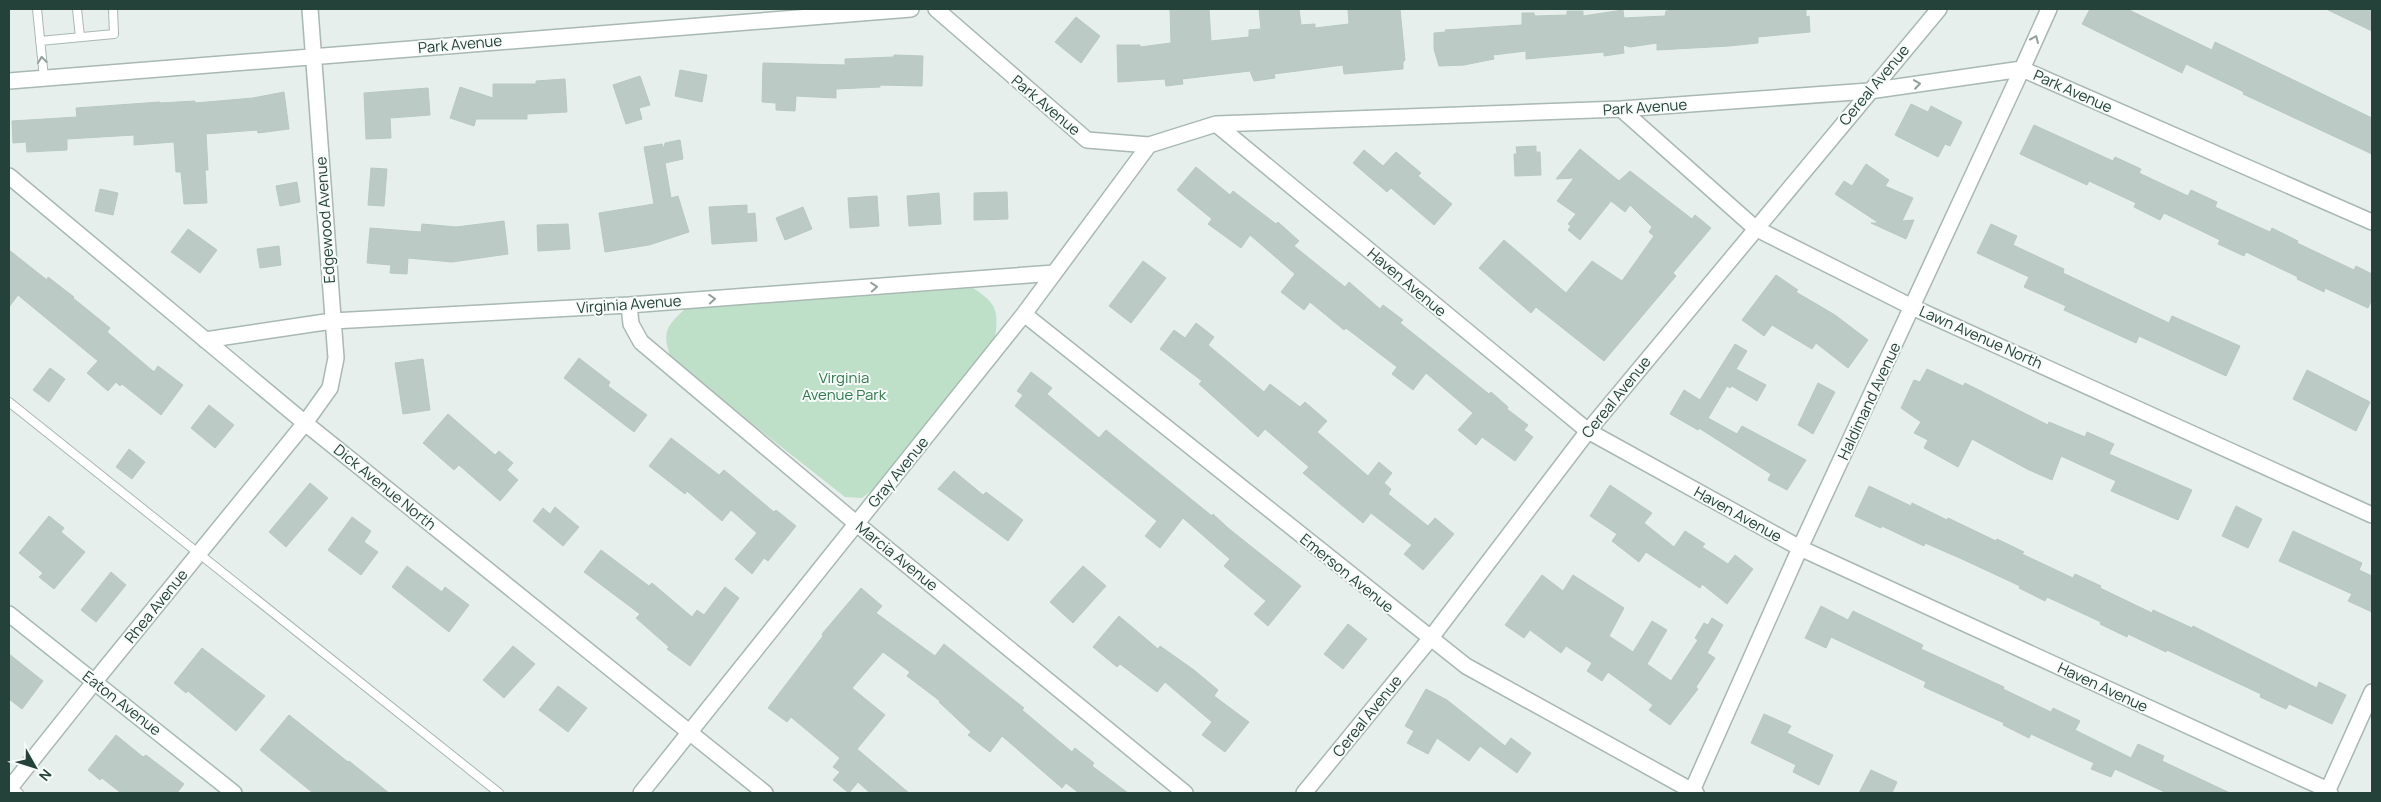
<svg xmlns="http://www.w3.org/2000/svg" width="2381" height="802" font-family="Manrope,sans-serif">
<rect width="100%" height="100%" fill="#e6efeb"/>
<path fill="#bfe0c8" d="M973,288C996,303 999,310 995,338L871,491L862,498L845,497L672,361C662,334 664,328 685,309Z"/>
<path fill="#bbcac4" stroke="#b8c9c2" d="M1170,9H1209L1211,41L1249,37V30L1261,29L1259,9H1299L1301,25L1315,24V28L1349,24L1348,9H1400L1405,60L1403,62V69L1344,74L1343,65L1274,74L1275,78L1254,81L1250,71L1182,79L1183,84L1166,86L1165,79L1118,82L1117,45H1140V47L1171,43Z
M1687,9H1806V17L1809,16L1810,32L1758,37V43L1729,46L1657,50V43L1630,47L1623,45L1624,53L1604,56V52L1526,59V51L1493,55L1494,59L1464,65L1439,66L1434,49V33L1446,32L1445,30L1522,25V13H1534L1535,16L1567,15V11H1583V16L1623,10L1624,18L1665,16L1666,11Z
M2090,9H2127L2212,50L2215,42L2372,118V154L2243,94L2244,92L2186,64L2182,73L2082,24Z
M2326,9H2372V31Z
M1076,17L1100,36L1081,63L1055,42Z
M894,55L923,56L922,86L880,85V87L836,89V98L796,96L795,111L776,110V103L762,102L763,63L845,65V59L894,57Z
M680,70L707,75L702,102L675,96Z
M640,76L650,105L639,108L642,119L626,124L613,85Z
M565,79L567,112L527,114V119H476L474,126L450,118L460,87L493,98V84H536V81Z
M428,88L430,115L390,118L391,138L366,139L364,93Z
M284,92L289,129L258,133L257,130L206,134L208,170H205L207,203L184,204L181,172H176L174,142L134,145V135L67,139V150L27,152L26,142L13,143L12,121L77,117L76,108L160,102V103L195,101V103L253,98Z
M1911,104L1928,112L1931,106L1962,122L1950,146L1945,144L1938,157L1895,135Z
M2034,125L2113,161L2115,157L2141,169L2139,173L2188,196L2191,190L2217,202L2215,207L2270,232L2272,228L2298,241L2297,243L2354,270L2356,266L2372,274V299L2368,308L2325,288L2324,292L2297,279L2298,277L2246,252L2244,256L2218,244L2220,240L2164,213L2160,220L2134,207L2136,203L2089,181L2087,185L2020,154Z
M680,140L683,159L665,163L671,198L678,196L689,232L649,245L605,252L599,213L654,204L644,147L662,144L664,149L665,143Z
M1536,146V152H1540L1541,175L1515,176L1514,154H1517L1516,147Z
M1580,149L1619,181L1630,171L1692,219L1695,215L1711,228L1673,273L1676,276L1604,361L1536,307L1531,313L1479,268L1504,240L1566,293L1592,261L1622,281L1654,236L1649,232L1652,227L1630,205L1625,212L1611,201L1580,240L1568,230L1571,226L1568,224L1576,214L1557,201L1574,178L1556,179Z
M1364,150L1383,166L1396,152L1421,173L1418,176L1452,204L1434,225L1391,188L1387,192L1353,163Z
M1866,164L1889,180L1885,186L1913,198L1902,221L1914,220L1906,239L1871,223H1879L1835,194L1844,181L1852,186Z
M1196,167L1230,195L1233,191L1276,224L1278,222L1299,241L1294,246L1345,287L1349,282L1380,309L1383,305L1403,320L1400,323L1489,394L1491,392L1508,407L1507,409L1528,425L1524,430L1533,437L1515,461L1482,437L1476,445L1458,430L1473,413L1426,373L1413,390L1392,374L1397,367L1346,328L1344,330L1310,302L1304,310L1281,292L1295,274L1250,235L1241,248L1208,224L1212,219L1177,190Z
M371,168L387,169L384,206L368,205Z
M297,182L300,202L280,206L276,186Z
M100,189L118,193L113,215L95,211Z
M1007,192L1008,219L974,220V193Z
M939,193L941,224L909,226L907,196Z
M877,196L879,226L850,228L848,198Z
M747,205V214L755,213L757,241L712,244L709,207Z
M803,207L812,229L785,240L776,218Z
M504,221L508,254L452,262L408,258L407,274L390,273L391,265L367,263L370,228L421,232L422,224L456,227Z
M568,224L570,249L538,251L537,225Z
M1991,224L2017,236L2013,245L2064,269L2063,273L2169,323L2172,316L2240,346L2226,376L2139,336L2136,343L2064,310L2066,306L2024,287L2029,277L1977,253Z
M188,229L217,250L200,273L171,252Z
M279,246L281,265L260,268L257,249Z
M9,250L47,280L48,277L74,297L73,298L110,328L107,332L154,372L158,366L183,385L161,415L122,384L120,386L116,382L108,391L87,373L98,361L18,295L9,307Z
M1143,261L1166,278L1131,323L1109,306Z
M1776,275L1798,290L1796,292L1835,315L1868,340L1848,368L1816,343L1812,349L1772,325L1764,336L1742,320Z
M1196,323L1214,337L1208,345L1264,392L1270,384L1300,407L1305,402L1327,421L1317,432L1368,476L1379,462L1392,473L1384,483L1391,489L1388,494L1428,526L1435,518L1454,534L1423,570L1404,554L1412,545L1371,513L1363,523L1303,473L1309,467L1265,429L1258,437L1199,384L1202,381L1160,349L1174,330L1185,338Z
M1735,344L1747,351L1736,369L1766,385L1757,401L1732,386L1730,388L1727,386L1708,418L1737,434L1742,426L1806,460L1787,490L1768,480L1771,474L1699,428L1698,430L1670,414L1684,390L1700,400Z
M579,358L610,382L608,386L647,415L634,432L564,378Z
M423,359L430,410L403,414L395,363Z
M50,368L65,379L49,402L33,390Z
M1927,369L1963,386L1965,383L2048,425L2049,422L2085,437L2087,432L2114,444L2109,454L2192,490L2178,520L2111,491L2116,481L2061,456L2052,480L2029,470L1972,439L1958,467L1924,448L1928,440L1914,433L1921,422L1901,408L1914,380L1920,382Z
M2307,370L2370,402L2356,431L2293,399Z
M1031,372L1052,388L1047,394L1099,438L1106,430L1212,516L1213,514L1228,528L1301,586L1268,626L1254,614L1266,601L1224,566L1230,559L1183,518L1160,548L1145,536L1157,521L1015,406L1023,395L1017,391Z
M1818,383L1835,392L1813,434L1798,425Z
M209,405L234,425L215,448L191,428Z
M448,414L495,455L499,451L513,463L507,470L518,480L500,501L459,465L454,470L423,443Z
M671,438L719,475L724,470L774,512L776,510L796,526L768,561L764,558L752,574L735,559L757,533L731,510L722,521L687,491L685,494L649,466Z
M129,449L145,462L132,479L116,467Z
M954,471L983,495L986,492L1023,520L1008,541L938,489Z
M310,483L328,498L286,547L269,532Z
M1610,485L1652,513L1644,523L1674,547L1685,531L1705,544L1702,547L1728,564L1735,555L1753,569L1727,604L1702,584L1700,588L1646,552L1639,562L1612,541L1617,534L1590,516Z
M1869,486L1911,506L1912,503L1947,520L1948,518L1996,541L1997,539L2024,552L2022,554L2073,578L2075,574L2101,586L2100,588L2152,613L2153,610L2192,628L2193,626L2317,688L2319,682L2346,695L2332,724L2289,704L2286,709L2260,697L2261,694L2167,650L2166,652L2128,634L2127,637L2100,624L2101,622L2047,597L2045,601L2019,588L2020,586L1962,559L1925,543L1924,546L1882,526L1881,528L1855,516Z
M2236,506L2262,519L2248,548L2222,536Z
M555,507L579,527L563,546L533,521L543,508L550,514Z
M49,516L64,528L61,532L85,552L54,589L39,577L43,573L19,553Z
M352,517L371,531L364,542L378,552L361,575L328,550Z
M2293,531L2362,563L2359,570L2372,576V612L2348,601L2352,594L2279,561Z
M601,550L649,586L652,583L692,617L697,610L704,615L725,587L739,598L690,666L667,649L669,647L636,618L640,614L584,572Z
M407,566L442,592L445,587L469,605L449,632L392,587Z
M1083,566L1106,586L1073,623L1050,602Z
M111,572L126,585L96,622L81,610Z
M1542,575L1563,591L1573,575L1624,608L1609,636L1633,652L1652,621L1667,630L1647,664L1671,681L1698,640L1695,638L1704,623L1708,625L1712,618L1723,625L1707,653L1715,658L1696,687L1698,689L1670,725L1649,710L1653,705L1608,672L1602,681L1587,671L1592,663L1566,646L1561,653L1530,630L1524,638L1505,625Z
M861,588L882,606L876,613L935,656L944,644L1024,708L1022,710L1072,752L1075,748L1094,763L1092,766L1128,793H1079L1066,783L1062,788L1002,736L990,752L968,735L971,732L939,702L940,701L907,676L910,672L883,652L852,688L885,715L857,749L909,793H870L858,782L849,793L833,780L840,772L833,767L840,758L791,717L787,722L768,708L823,636L822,634Z
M1821,606L1848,620L1853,611L1923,645L1921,649L2004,687L2003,689L2051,712L2053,708L2080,721L2075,730L2131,758L2138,744L2164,756L2162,761L2230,793H2167L2115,769L2111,777L2091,769L2094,763L2031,734L2029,738L2003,725L2004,723L1924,687L1926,682L1831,637L1826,648L1805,638Z
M1119,616L1158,649L1160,646L1194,670L1218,690L1214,696L1249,722L1225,752L1202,735L1212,722L1165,682L1157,692L1120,664L1117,667L1093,647Z
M1348,624L1367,639L1343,669L1324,654Z
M513,646L535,664L504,698L483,680Z
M202,648L265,696L236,731L188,691L186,693L174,683Z
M9,654L43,681L22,709L9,699Z
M558,686L587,708L568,732L539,710Z
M1426,689L1447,700L1505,746L1511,738L1531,753L1517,773L1480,746L1469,761L1437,738L1428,754L1407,743L1414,731L1405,726Z
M1764,714L1791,726L1787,733L1833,755L1819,785L1793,772L1796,765L1751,743Z
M289,715L348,762L349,761L389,793H313L260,750Z
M116,735L143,757L146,755L184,784L177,793H121L102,778L100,780L88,770Z
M1871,770L1897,782L1892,793H1859Z"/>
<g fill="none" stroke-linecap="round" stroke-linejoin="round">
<defs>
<path id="service" d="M37,9L44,78
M77,9L80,37
M40,41L114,34L113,9
M9,402L499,793
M9,785L19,793"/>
<path id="minor" d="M936,9L1087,140L1149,145L1216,124L1621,109L1869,91
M9,81L911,9
M1621,109L1755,228L1912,307L2372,515
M1216,124L1588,431L1800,548L2328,790
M9,176L305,423L765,793
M629,305L631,324L641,342L857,524L1185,793
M1024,314L1466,666L1696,793
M205,340L332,321L629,305L1054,273
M95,681L305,423L330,388L336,358L310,9
M641,793L1024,314L1149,145
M1691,793L1800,548L2022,69L2372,222
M2330,793L2328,790L2372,692"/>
<path id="tertiary" d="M1869,91L2022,69L2049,9
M9,789L95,681
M1304,793L1430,639L1588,431L1939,9"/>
<path id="secondary" d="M9,614L234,793"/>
</defs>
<use href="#service" stroke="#a8b8b2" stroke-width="10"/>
<use href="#minor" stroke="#a8b8b2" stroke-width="18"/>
<use href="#tertiary" stroke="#a8b8b2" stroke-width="18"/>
<use href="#secondary" stroke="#a4bbb3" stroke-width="18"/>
<use href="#service" stroke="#fff" stroke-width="8"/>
<use href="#minor" stroke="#fff" stroke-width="15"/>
<use href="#tertiary" stroke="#fff" stroke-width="15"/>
<use href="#secondary" stroke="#fff" stroke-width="15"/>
</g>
<defs><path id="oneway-chevron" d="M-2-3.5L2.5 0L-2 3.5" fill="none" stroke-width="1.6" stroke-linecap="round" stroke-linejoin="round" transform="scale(1.25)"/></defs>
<g stroke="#92a09c">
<use href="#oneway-chevron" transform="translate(2035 39) rotate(-66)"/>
<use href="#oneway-chevron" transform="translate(42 60) rotate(-96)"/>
<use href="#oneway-chevron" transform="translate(1917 84) rotate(-8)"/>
<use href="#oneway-chevron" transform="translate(874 287) rotate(-4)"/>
<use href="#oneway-chevron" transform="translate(712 299) rotate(-4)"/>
</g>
<g text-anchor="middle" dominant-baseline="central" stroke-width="4" stroke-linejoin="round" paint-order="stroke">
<g font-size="15" fill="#24423a" stroke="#f7fbf9">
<text transform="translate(460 44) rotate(-5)">Park Avenue</text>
<text transform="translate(1874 85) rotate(-50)">Cereal Avenue</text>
<text transform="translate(2073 91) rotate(24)">Park Avenue</text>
<text transform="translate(1046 105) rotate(40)">Park Avenue</text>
<text transform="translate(1645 107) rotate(-4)">Park Avenue</text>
<text transform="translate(325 220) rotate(-94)">Edgewood Avenue</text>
<text transform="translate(1407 282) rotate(40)">Haven Avenue</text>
<text transform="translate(629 304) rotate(-4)">Virginia Avenue</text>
<text transform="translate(1981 337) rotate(24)">Lawn Avenue North</text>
<text transform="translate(1616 397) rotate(-51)">Cereal Avenue</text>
<text transform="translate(1869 401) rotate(-65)">Haldimand Avenue</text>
<text transform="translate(898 472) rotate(-51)">Gray Avenue</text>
<text transform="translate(385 487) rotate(39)">Dick Avenue North</text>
<text transform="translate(1738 514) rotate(29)">Haven Avenue</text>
<text transform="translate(897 556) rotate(39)">Marcia Avenue</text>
<text transform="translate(1347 573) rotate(39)">Emerson Avenue</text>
<text transform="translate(156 606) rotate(-51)">Rhea Avenue</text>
<text transform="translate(2103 687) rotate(25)">Haven Avenue</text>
<text transform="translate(122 703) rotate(38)">Eaton Avenue</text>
<text transform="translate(1367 716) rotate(-51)">Cereal Avenue</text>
</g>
<g font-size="15" fill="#2d7a4b" stroke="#f7fbf9">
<text x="844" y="377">Virginia<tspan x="844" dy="17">Avenue Park</tspan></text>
</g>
</g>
<rect width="2381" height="802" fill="none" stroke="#24423a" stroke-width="20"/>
<g transform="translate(35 767) rotate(129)" stroke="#f7fbf9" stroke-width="4" paint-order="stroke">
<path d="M0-4L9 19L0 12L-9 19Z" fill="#24423a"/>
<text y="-8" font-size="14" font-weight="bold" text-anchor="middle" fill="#24423a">N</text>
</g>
</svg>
